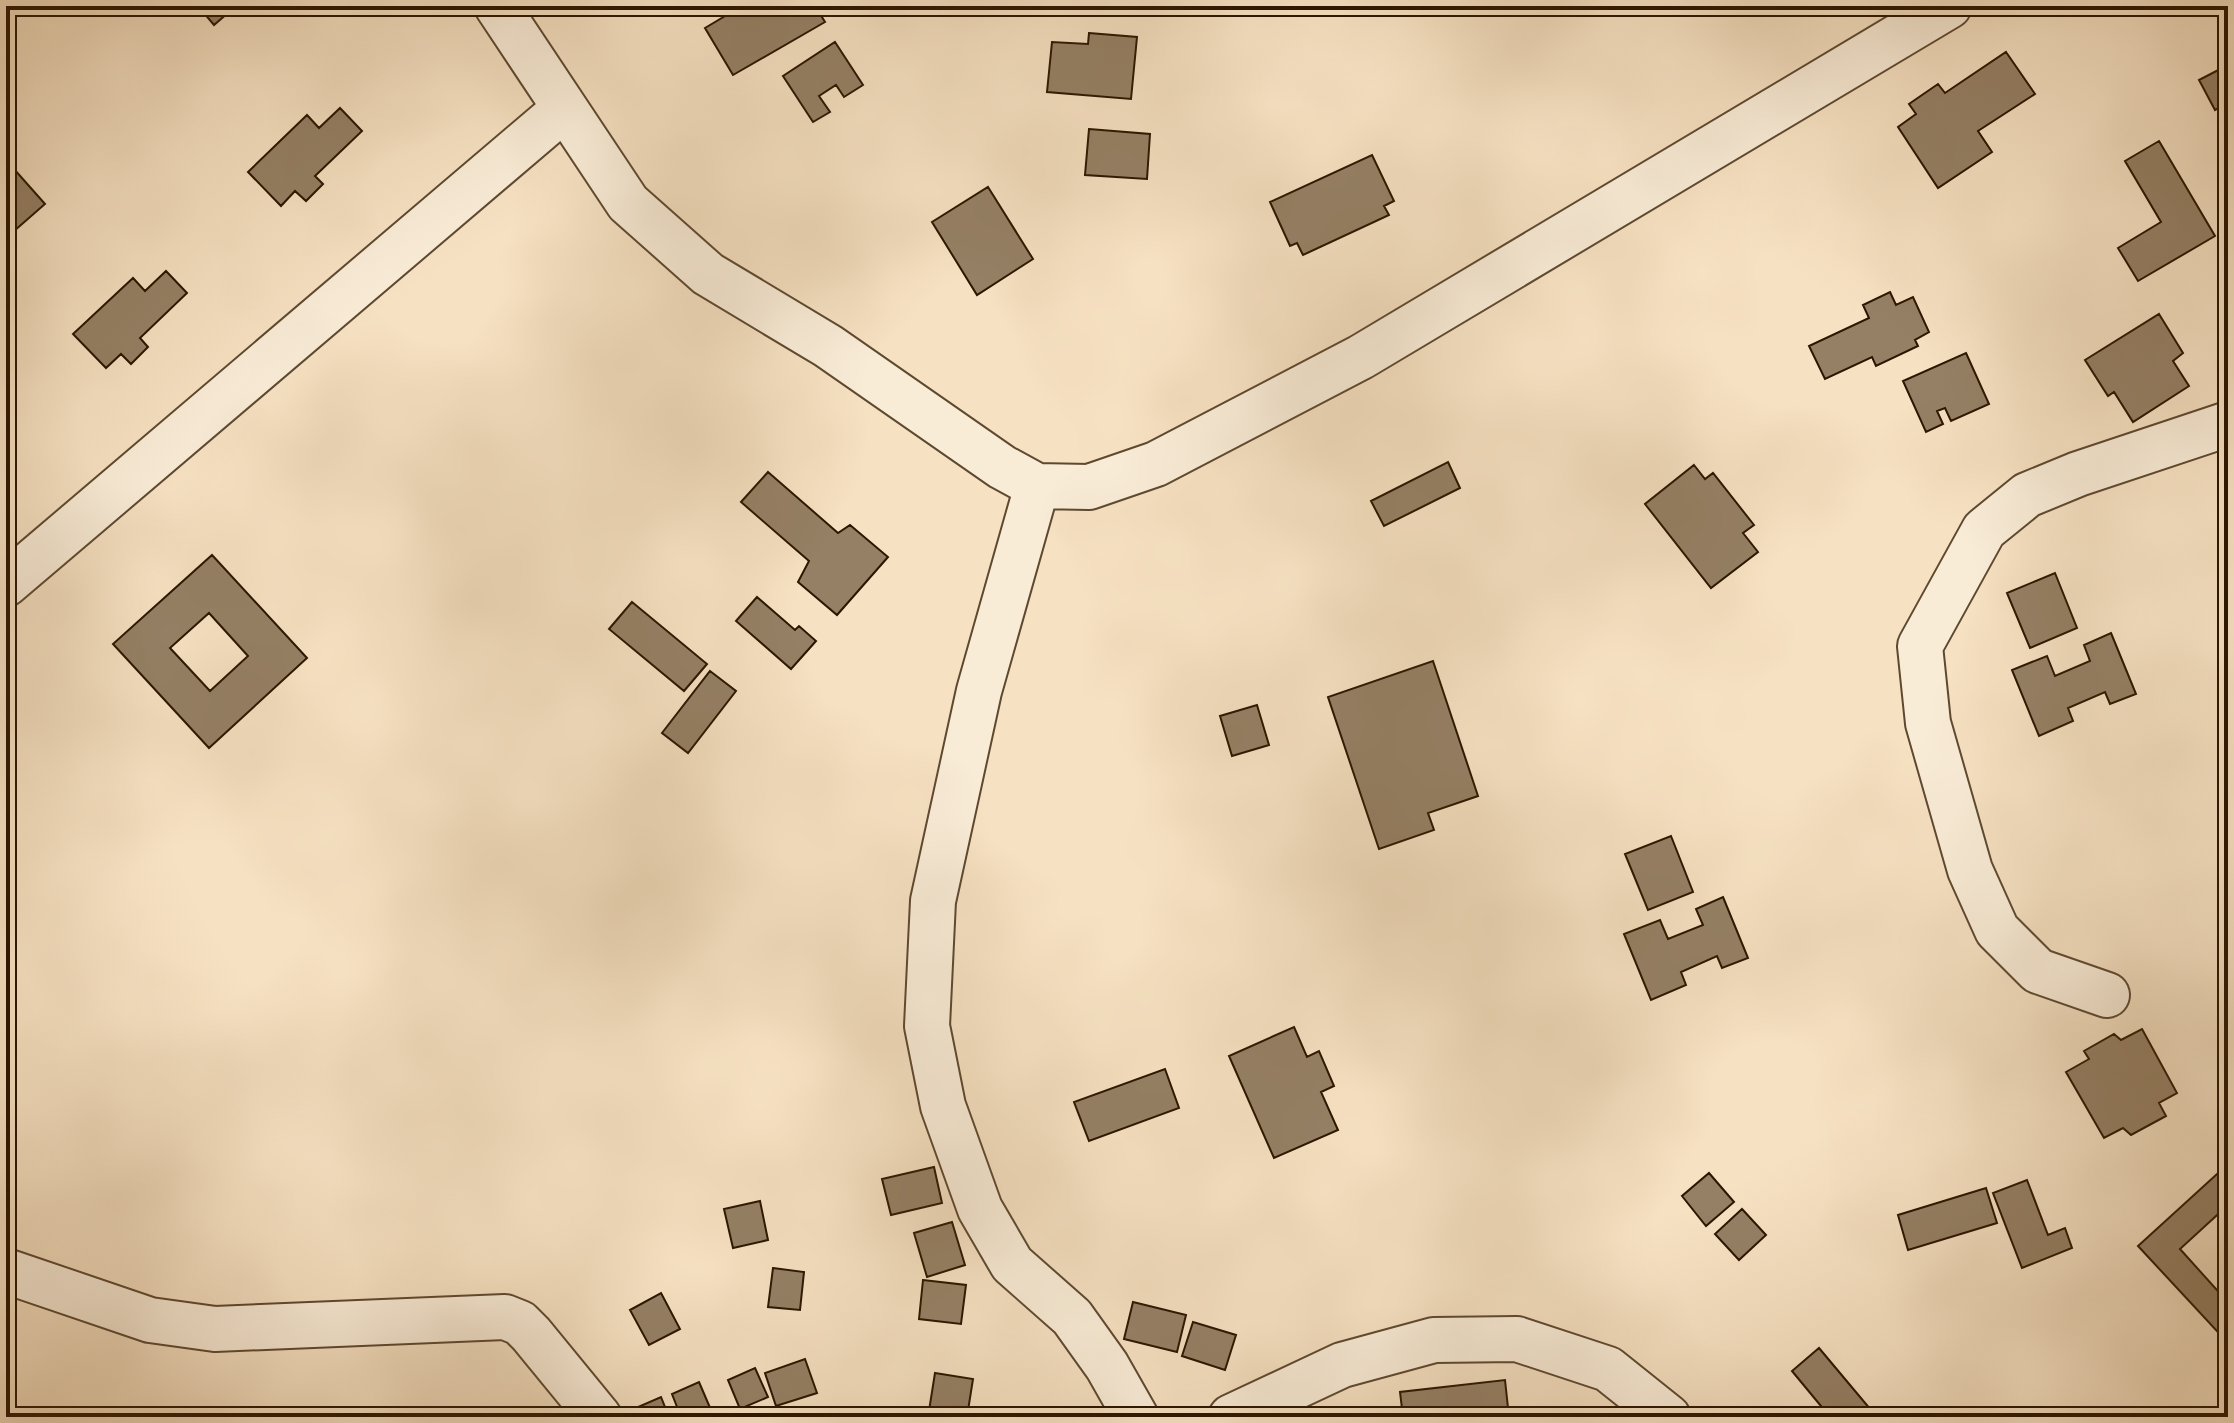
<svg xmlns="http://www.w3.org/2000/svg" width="2234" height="1423" font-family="Vollkorn,serif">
<rect width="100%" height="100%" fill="#f6e1c2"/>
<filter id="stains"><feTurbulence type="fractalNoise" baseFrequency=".0025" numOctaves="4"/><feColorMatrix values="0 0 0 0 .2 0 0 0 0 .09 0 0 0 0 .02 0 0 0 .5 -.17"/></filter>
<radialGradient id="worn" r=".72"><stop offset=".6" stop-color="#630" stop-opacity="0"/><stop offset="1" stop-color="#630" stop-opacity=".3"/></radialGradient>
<path fill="#958065" stroke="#2b1600" stroke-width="2" fill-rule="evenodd" d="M198,6H236L214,25Z
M742,6H815L825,22L733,75L705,28Z
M1089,33L1137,37L1131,99L1047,92L1052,42L1088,44Z
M835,42L863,85L844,97L836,85L819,96L830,112L813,122L783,76Z
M2006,52L2035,94L1978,131L1992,152L1938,188L1898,127L1916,114L1909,104L1938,84L1945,93Z
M2228,65V109L2225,104L2215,110L2199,80Z
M340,108L362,131L315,176L323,184L306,201L295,191L281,206L248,172L307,115L319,128Z
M1089,129L1150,134L1147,179L1085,175Z
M2159,141L2215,236L2138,281L2118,248L2161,222L2125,161Z
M1372,155L1394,201L1384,206L1389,215L1303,255L1297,243L1290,246L1270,202Z
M6,160L45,204L6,238Z
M988,187L1033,259L977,295L932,222Z
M166,271L187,293L140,338L148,347L131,364L121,354L106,368L73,334L133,278L145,291Z
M1890,292L1896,305L1913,297L1929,332L1915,340L1918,346L1876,366L1872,357L1825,379L1809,346L1869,318L1863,305Z
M2159,314L2183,353L2173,361L2189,386L2133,422L2114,392L2108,396L2085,360Z
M1966,353L1989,404L1951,421L1945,408L1937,411L1943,424L1926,432L1903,381Z
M1448,462L1460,488L1384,526L1371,501Z
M1694,465L1705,479L1713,473L1754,525L1743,533L1758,552L1711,588L1645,504Z
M768,472L838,533L850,525L888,557L837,615L798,582L809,561L741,502Z
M212,555L307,658L209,748L113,644ZM209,613L248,656L210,691L170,648Z
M2055,573L2077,628L2030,648L2007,593Z
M757,597L795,630L799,626L816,641L791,669L736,621Z
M632,602L707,664L684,691L609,629Z
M2111,633L2136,694L2110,704L2105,692L2068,708L2073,721L2039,736L2012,670L2047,656L2055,676L2090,661L2084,645Z
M1433,661L1478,796L1428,813L1434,830L1379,849L1328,697Z
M710,671L736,691L688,753L662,733Z
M1257,705L1269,745L1232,756L1220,716Z
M1671,836L1693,892L1648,910L1625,854Z
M1723,897L1748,958L1722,968L1717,956L1681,972L1686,985L1651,1000L1624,934L1660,920L1668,939L1703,925L1696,909Z
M1294,1027L1307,1057L1319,1051L1334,1086L1321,1092L1338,1130L1274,1158L1229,1056Z
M2142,1029L2177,1093L2159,1103L2166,1116L2131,1135L2123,1128L2104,1138L2066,1072L2089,1059L2084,1051L2114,1034L2121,1040Z
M1165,1069L1179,1108L1089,1141L1074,1102Z
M2228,1164V1205L2180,1249L2225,1299L2228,1296V1343L2138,1246Z
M934,1167L942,1203L891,1215L882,1179Z
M1709,1173L1734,1202L1706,1226L1682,1196Z
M2027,1180L2048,1235L2065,1228L2072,1248L2022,1268L1993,1193Z
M1986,1188L1997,1223L1908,1250L1898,1215Z
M760,1201L768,1240L733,1248L724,1209Z
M1742,1209L1766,1235L1739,1260L1715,1234Z
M952,1222L965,1265L927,1277L914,1233Z
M773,1268L804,1272L800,1310L768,1307Z
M923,1280L966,1285L961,1324L919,1319Z
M661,1293L680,1329L649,1345L630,1310Z
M1133,1302L1186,1315L1177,1352L1124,1339Z
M1193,1322L1236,1335L1225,1370L1182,1356Z
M1819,1348L1876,1416L1875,1417H1830L1792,1371Z
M805,1359L817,1393L776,1406L765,1373Z
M755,1368L768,1397L740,1409L728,1380Z
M935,1373L973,1379L967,1417H928Z
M1505,1380L1509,1417H1403L1400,1392Z
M699,1382L714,1417H681L672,1394Z
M661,1397L669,1417H624L622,1414Z"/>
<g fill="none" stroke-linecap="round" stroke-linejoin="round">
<defs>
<path id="street" d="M497,6L628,203L708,274L828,346L1002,467L1037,486L1089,487L1156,464L1361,357L1949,6
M1037,486L979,691L933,901L927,1026L943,1106L980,1209L1012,1264L1072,1317L1107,1366L1136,1417
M6,584L564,109
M2107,995L2038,971L1997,930L1970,870L1928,723L1920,646L1984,530L2027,495L2078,474L2228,424
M6,1271L150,1320L215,1329L505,1317L520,1323L531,1334L599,1417
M1231,1417L1342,1365L1434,1340L1517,1339L1608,1369L1668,1417"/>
</defs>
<use href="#street" stroke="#5e4930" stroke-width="48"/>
<use href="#street" stroke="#f9ecd7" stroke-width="44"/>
</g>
<rect width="2234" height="1423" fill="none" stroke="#f6e1c2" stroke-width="32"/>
<rect x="8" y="8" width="2218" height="1407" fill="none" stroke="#2b1600" stroke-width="4"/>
<rect x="16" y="16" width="2202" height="1391" fill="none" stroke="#2b1600" stroke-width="2"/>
<rect width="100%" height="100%" filter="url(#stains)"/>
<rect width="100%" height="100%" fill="url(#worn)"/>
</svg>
